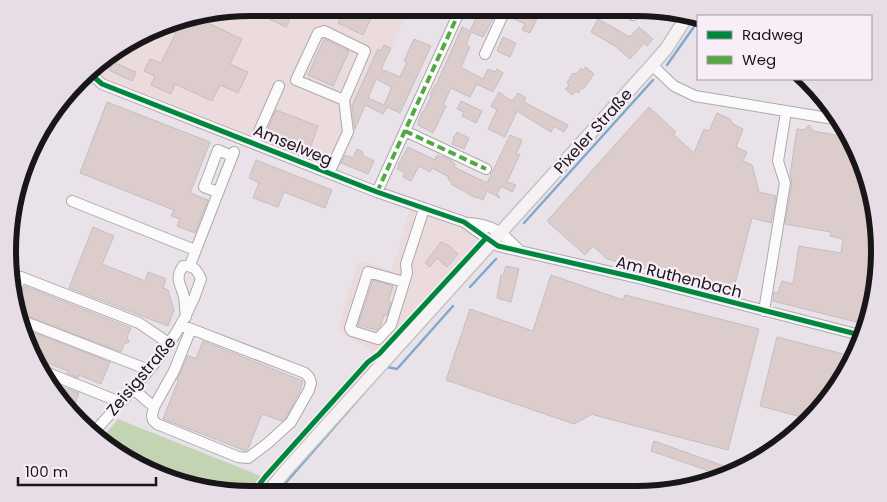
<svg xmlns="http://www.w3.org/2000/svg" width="887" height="502" font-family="Poppins,sans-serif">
<rect width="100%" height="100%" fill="#e9e3e9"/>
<path fill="#ecdbdc" d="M251,8H397L407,13L335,170L103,80L99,75L98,69L103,57L173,20Z
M410,209L476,235L478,241L381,347L374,351L345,336L340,331L339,322L359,260L392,270Z"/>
<path fill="#c3d4b5" d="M118,419L261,476L248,494H235L222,491L223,489L214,485L205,488L187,484L116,454L100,440Z"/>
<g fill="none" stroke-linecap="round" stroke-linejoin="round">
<path stroke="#80a8cc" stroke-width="2.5" d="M667,65L698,21
M524,223L653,80
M470,287L496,259
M387,367L397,369L453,306
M276,494L364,393"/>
</g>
<path fill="#dccdcc" stroke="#c3bec0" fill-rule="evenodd" d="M271,8H295L286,27L267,18Z
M345,8H376L363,35L338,23Z
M468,8H493L492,10L496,13L483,37L471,32L466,45L470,47L461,67L483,79L488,69L495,72L497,69L503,73L493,92L477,84L470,97L451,88L443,105L446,106L433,133L418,125L419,121H418L423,111H424L432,95H430L435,85H436L462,27L470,31L477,16L468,9Z
M517,8H542L530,33L522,30L525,24L512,18Z
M195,17L242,39L230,64L248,72L238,93L220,85L212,101L175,84L171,94L151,85L155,76L144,71L150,59L161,63L176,33L167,29L170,22Z
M598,19L630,37L639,27L653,39L647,46L644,43L630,59L615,46L591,32Z
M503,37L516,43L510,57L497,51Z
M324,39L349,51L333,86L308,75Z
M414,39L431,46L400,113L387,107L383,114L365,105L355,129L352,106L378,49L381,51L384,45L391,48L381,69L400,77L407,62L404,61ZM376,79L392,87L384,105L368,98Z
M113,62L136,72L132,81L109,70Z
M586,67L594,74L583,89L582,88L578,93L576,91L572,95L565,89L569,85L567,83L572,74L577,73L581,68L583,70Z
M499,92L510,100H513L518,93L526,98L524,102L568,125L564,132L554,126L551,132L517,111L505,137L488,129L497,110L491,106Z
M461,101L482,111L476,123L462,116L464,112L457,109Z
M107,102L210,142L190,193L208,200L195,233L177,226L180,219L171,216L174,210L80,173Z
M649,107L676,132L673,134L694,153L704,129L709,131L717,113L730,119L733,124L743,129L736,147L747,152L743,161L752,165L759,192L776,196L771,223L752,218L733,291L607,259L593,246L585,255L547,221Z
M276,110L318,126L310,148L294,142L292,146L278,140L280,136L267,131Z
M809,125L813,131L847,137L875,203V298L864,324L773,301L774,292L778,293L782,281L793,284L799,246L841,253L843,239L830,236L831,232L785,224L792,184L790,175L797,129L804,130Z
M457,132L469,138L464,149L452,144L454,139L453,137L455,136Z
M510,135L522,140L516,155L520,154L507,182L516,185L512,192L501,186L497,194L500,198L487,191L483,200L477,197L476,198L451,184L452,182L448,179L449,177L432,168L430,172L419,166L411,181L403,177L405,173L397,169L399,165H398L408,147L435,160L437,155L441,157L442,156L452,161V162L455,164L454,167L487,183Z
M357,149L363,152L362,155L374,161L368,174L341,163L345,155L353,158Z
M256,160L332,190L325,208L284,192L278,207L253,198L259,183L249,178Z
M93,227L114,236L102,264L145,281L148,272L166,279L163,288L168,290L174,310L168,326L69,288Z
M441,242L450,246L458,254L447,267L437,258L430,267L425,263Z
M506,266L519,269L511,302L497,298L501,275L503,276Z
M551,275L623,300L625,295L759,329L728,450L594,415V413L574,424L446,380L470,309L533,331Z
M373,280L393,286L388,301L391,302L387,316L384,315L380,327L377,330L358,325Z
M25,286L131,328L127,337L129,342L124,344L121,352L19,313L16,300L20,297Z
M22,328L110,362L101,384L79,375L78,378L67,373L68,371L47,363L42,370L26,344Z
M777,337L851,356L839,386L805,418L760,406Z
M203,341L303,381L299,393L286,418L282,421L262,414L248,449L246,451L163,419L178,381L177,380L188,355L196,359Z
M49,382L79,393L71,414L68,411Z
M654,441L724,466L722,473L718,474L651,451Z"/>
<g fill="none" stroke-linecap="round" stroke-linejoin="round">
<defs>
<path id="minor" d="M633,15L636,8
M485,54L506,8
M96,65L94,69L95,78L102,84L377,192L464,222L498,246L642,279L860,335
M652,65L674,86L695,96L840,120
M405,131L486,169
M254,143L279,86
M329,173L348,132L344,100L365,51L324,31L318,33L296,80L344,100
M218,192L204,187L218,150L232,156
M377,192L461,8
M72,201L195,250
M468,223C493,224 502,233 519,250
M190,265L234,152
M404,282L368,272L350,328L352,331L378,339L391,325L407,273L406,264L424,209
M14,294L21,277L139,323L170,344
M764,311L785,183L778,161L786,112
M20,320L149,370
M181,325L305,373L309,377L311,383L309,390L291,422L268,443L248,458L238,457L157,424L153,420L152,416L154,407L174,371L191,329
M48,373L115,400L119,403
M133,389L154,407
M93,433C136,385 181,343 201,279C197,270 194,265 183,266C174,280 181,283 184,297C185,303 185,310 186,317"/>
<path id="major" d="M266,494L287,469L652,65L666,49L688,15"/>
</defs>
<use href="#minor" stroke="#aca8ac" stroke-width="12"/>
<use href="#major" stroke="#c5c2c5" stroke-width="15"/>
<use href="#minor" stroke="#fcfbfc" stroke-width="10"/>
<use href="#major" stroke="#f6f1f2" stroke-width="12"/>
<path stroke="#52a942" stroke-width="4" stroke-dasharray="8 4" stroke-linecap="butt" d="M85,77L95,78
M405,131L486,169
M377,192L461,8"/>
<defs>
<path id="cycleway" d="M96,65L94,69L95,78L102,84L377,192L464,222L498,246L642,279L860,335
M252,494L265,477L368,362L379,354L486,238"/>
</defs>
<use href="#cycleway" stroke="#f8eef8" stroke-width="8"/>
<use href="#cycleway" stroke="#00873e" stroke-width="5"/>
</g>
<g text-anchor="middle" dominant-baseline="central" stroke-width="4.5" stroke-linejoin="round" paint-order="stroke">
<g font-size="16" fill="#191619" stroke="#f8eef8">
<text transform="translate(593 131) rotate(-48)">Pixeler Straße</text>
<text transform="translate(293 145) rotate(22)">Amselweg</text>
<text transform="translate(679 277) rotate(14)">Am Ruthenbach</text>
<text transform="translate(141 376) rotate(-50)">Zeisigstraße</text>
</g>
</g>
<path d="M0 0H887V502H0ZM251 16H636A235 235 0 0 1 871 251V251A235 235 0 0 1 636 486H251A235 235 0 0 1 16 251V251A235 235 0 0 1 251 16Z" fill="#e6dde6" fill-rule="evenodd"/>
<path fill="none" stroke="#191619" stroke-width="6" d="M251 16H636A235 235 0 0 1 871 251V251A235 235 0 0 1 636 486H251A235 235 0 0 1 16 251V251A235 235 0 0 1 251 16Z"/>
<rect x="697" y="15" width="175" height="65" fill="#f8eef8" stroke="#9f989f"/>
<rect x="707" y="31" width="25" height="8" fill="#00873e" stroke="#9f989f"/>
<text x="742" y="40" font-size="15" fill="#191619">Radweg</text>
<rect x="707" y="56" width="25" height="8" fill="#52a942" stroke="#9f989f"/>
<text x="742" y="65" font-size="15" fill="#191619">Weg</text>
<path d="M18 477v8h138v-8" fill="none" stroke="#191619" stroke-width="2.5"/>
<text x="25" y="477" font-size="15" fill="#191619" stroke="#f8eef8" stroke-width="4" paint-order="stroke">100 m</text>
</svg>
